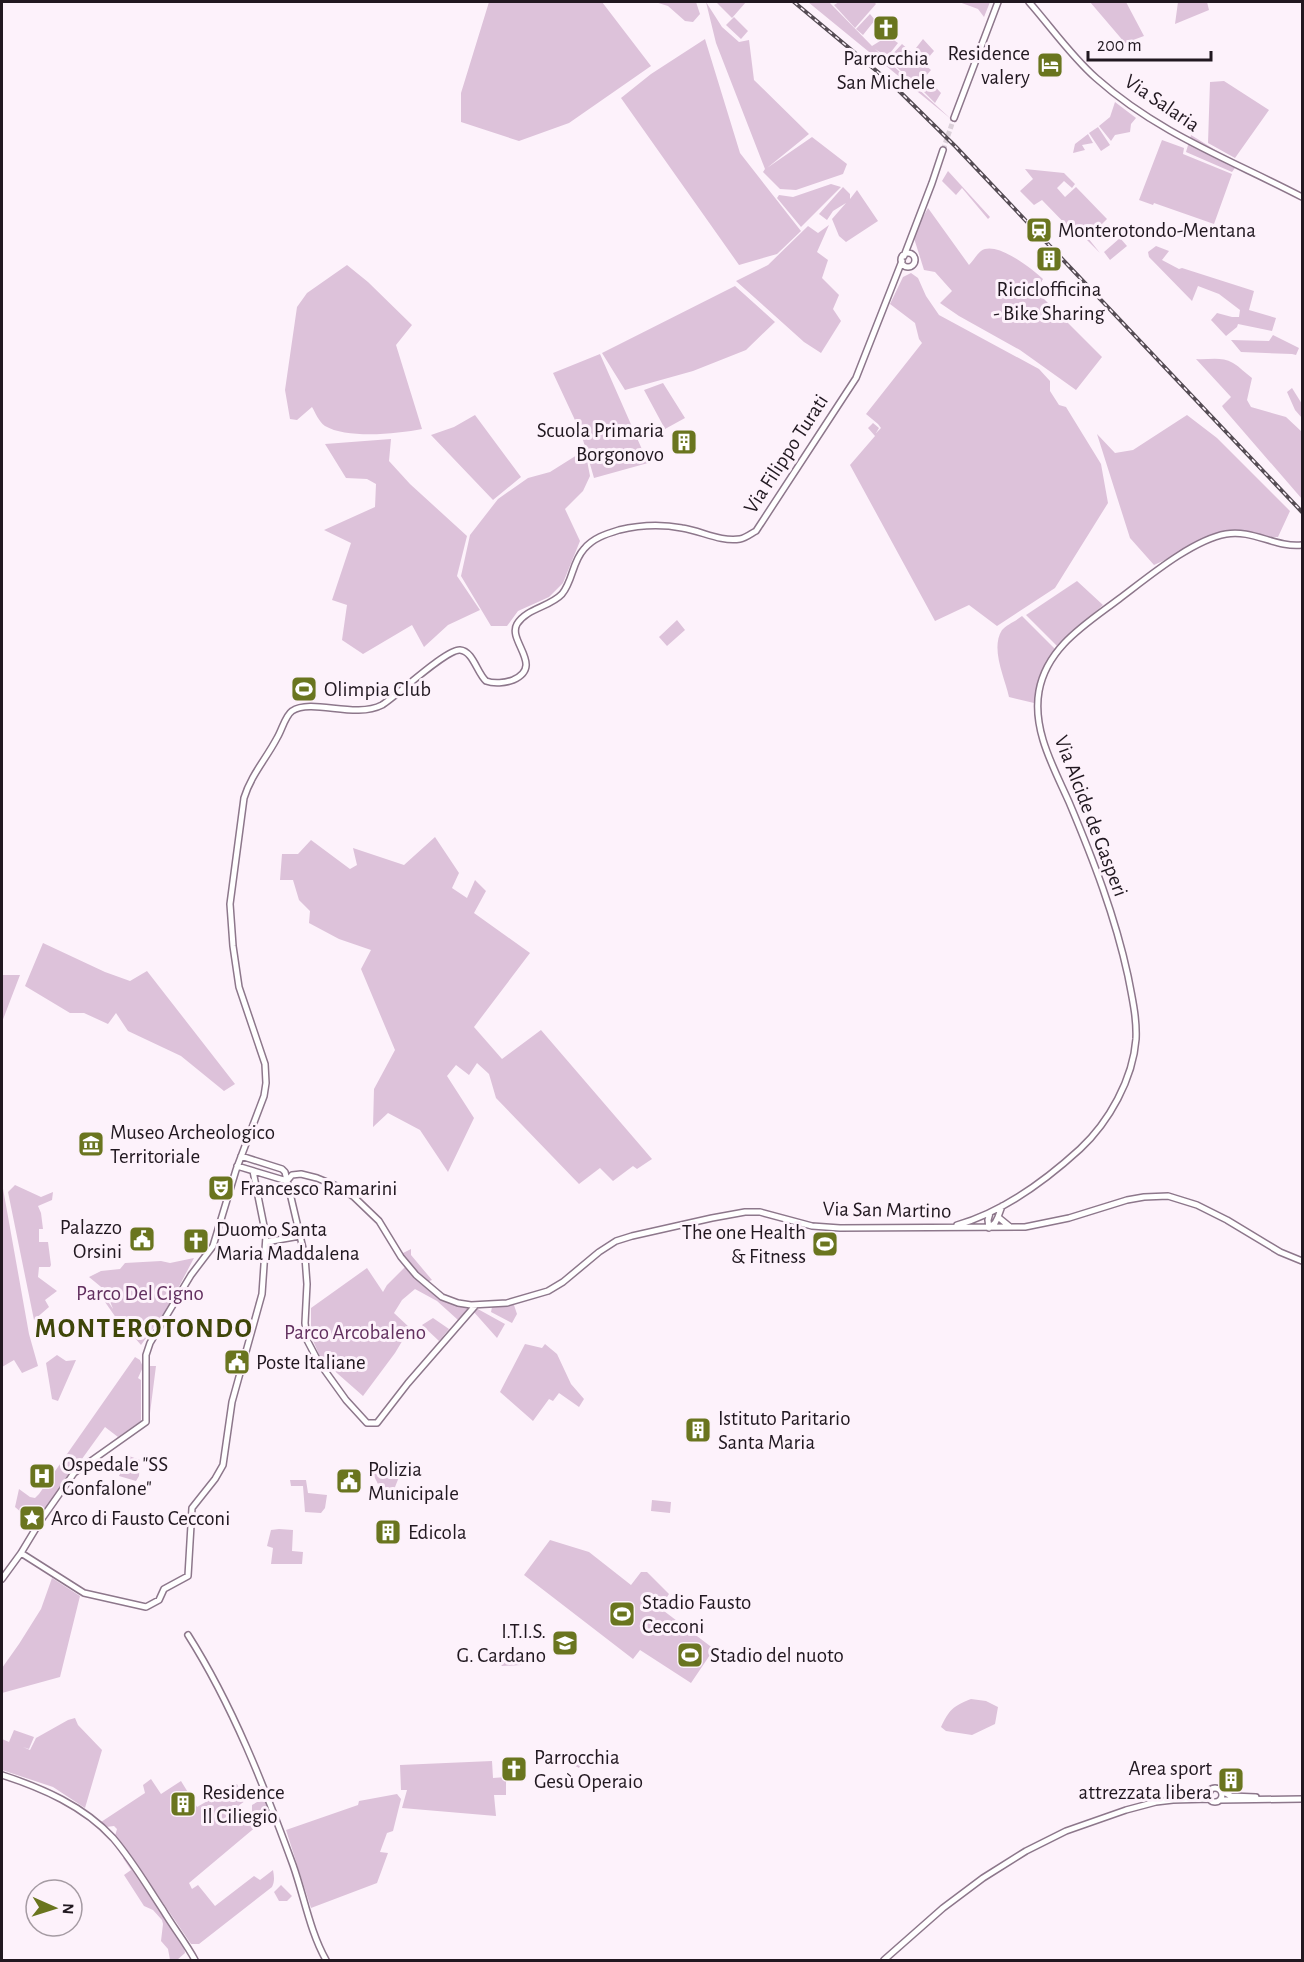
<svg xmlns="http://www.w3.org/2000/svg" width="1304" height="1962" font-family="'Alegreya Sans',sans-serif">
<rect width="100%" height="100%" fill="#fdf2fb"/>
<path fill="#ddc2da" d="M489,2H602L651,66L569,123L519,141L461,122V93Z
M655,2H696L700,14L693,22L685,21L668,6Z
M706,2L722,27L739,42L749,40L754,80L809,134L767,168L812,137L847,164L843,174L796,190L780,189L763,172L765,169L716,43Z
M716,2H746L732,18Z
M808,2H829L872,46L888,36L898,43L887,57L875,49L951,119Z
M839,2H874L876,4L855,28L834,5Z
M959,2H990L984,17L978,9Z
M1090,2H1126L1144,36L1125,43Z
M1178,2H1207L1209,10L1175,24Z
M870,14L875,20L863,35L856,29Z
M734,17L748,31L741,39L726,25Z
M705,39L740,153L801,231L777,254L739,265L621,98L651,74Z
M923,39L934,51L928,58L916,48Z
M902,44L931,70L917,86L888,59Z
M930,81L941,93L935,103L924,92Z
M1224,81L1269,110L1235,158L1208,143L1210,82Z
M1115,102L1136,118L1131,124L1130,132L1115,135L1111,141L1099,126L1110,117Z
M1098,127L1110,145L1101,151L1089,133Z
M1088,134L1093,143L1082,145L1085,150L1073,153L1075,144Z
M1191,135L1238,164L1232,172L1186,152Z
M1162,140L1184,148L1183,154L1232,174L1214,224L1154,203L1153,205L1139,200Z
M1025,169L1064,173L1075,184L1072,188L1064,181L1057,188L1065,197L1076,187L1107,219L1088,238L1100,253L1081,234L1077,236L1042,200L1034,205L1020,191L1033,179Z
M948,171L990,217L988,219L962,188L956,195L942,181Z
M831,184L841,187L801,227L777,198L779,195L793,197Z
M843,187L850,194V199L857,190L878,221L846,242L839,236L832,219L846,203L833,211L827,220L819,214Z
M928,208L969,265C973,261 977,254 981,251C996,240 1032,269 1043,279L1036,291L1102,357L1076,390L1020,350L959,316L940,303L952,291L935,272L924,270L913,235Z
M829,225L817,252L828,260L822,278L839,295L833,309L841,321L821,353L804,342L736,281L768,265L808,226L818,233Z
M1120,238L1127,246L1110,260L1104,252Z
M1156,246L1169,251L1162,260L1179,269L1182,268L1254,291L1249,310L1276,318L1272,331L1238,324L1237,327L1226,336L1211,320L1217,313L1232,317H1239L1240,310L1219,294L1198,286L1192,301L1149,257L1148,252Z
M347,265L368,282L412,325L396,345L422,429C397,434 347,439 325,426C319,422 315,412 312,407L297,420L290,419L285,390L297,307L307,293Z
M911,273L918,278L926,296L939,315L1039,369L1050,381V391L1059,405L1066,407L1101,464L1108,503L1055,588L997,626L969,605L935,621L850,465L875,436L868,428L873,423L879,428L876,433L881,428L878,424L866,414L922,343L919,339L915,323L890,304L903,277Z
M735,286L775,322L746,350L693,371L625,390L602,353Z
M1273,335L1299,348L1296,355L1292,354L1241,352L1231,340L1269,341Z
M600,354L648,463L594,478L581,433L553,373Z
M1196,359C1209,360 1221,356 1233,363C1240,367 1245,373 1252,378L1247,400L1251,407L1286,417L1302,432V499L1224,409L1222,406L1231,397Z
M663,383L685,418L665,429L644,390Z
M1292,388L1302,404V418L1295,410L1287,392Z
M475,415L521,477L493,500L431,435L454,427Z
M1187,415L1217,438L1290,511L1278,537H1215L1154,565L1130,538L1097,434L1115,453L1133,450Z
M391,439L389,461L410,484L467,536L457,576L480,610L448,625L424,647L412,625L363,654L342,640L347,605L332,600L351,543L324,530L375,507L376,484L367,479L346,478L325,444Z
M585,450L590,476L583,491L565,509L580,541L563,583L549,597L518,611L507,626H491L461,576L470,535L498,499L528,478L550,472Z
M1077,581L1103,605L1057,646L1026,615Z
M1022,616L1055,649C1042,666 1038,682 1034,703L1009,697C1005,678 990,649 1002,630C1006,625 1016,621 1022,616Z
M677,620L685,630L667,646L659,637Z
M435,837L459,873L452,888L467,898L475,880L486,891L474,913L530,953L474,1027L502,1059L541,1030L652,1159L637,1169L633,1166L613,1181L600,1168L579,1184L496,1098L489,1074L477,1063L469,1075L456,1065L447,1076L474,1118L448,1172L420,1130L388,1113L373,1127L374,1089L395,1050L361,969L371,950L339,939L309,923L310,911L299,900L293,880H280L282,854H298L311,840L350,869L357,865L353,848L404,865Z
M43,943L105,972L130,981L147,971L235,1084L224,1091L181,1056L128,1031L116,1013L108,1024L84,1013H70L25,986Z
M2,975H20L2,1022Z
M2,1183L29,1334L38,1366L22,1373L14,1360L2,1367Z
M15,1185L41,1197L53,1192L52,1200L38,1206L41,1213L43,1229H39V1242H48L51,1265L50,1267H39L38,1277L57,1291L45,1300L49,1307L34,1320L8,1192Z
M411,1249V1255L432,1280L427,1282L412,1269L401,1254Z
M194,1258L167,1309L141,1345L121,1322H119L105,1302L107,1300L113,1309L106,1291L89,1277L101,1271L120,1269L125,1263L161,1261L170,1263Z
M406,1266L447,1300L476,1308L505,1324L497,1338L473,1311L474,1309L458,1320L437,1301L415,1289L402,1300L394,1313L410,1328L395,1353L363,1396L321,1359L311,1336V1308L367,1268L383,1292L387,1285Z
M512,1305H514L517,1314L512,1323L491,1312L492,1307Z
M433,1318L449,1329L439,1341L422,1325Z
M525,1344L542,1348L545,1344L557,1354L571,1384L584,1399L579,1407L559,1393L553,1401L549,1399L533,1421L500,1392Z
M57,1355L66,1361L76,1360L58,1401L52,1399L46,1363Z
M135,1357L140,1360L143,1367L138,1378L141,1380V1421L118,1437L105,1427L35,1524L15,1507L19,1489L30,1497L35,1498L39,1494Z
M149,1366H156L150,1413L147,1411Z
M129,1456L140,1460L139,1476L136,1481L119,1476Z
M377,1468L399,1477L393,1492L379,1486L372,1472L373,1469Z
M290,1480H306L308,1493L327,1495L325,1508L321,1513L305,1512L303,1486H291Z
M652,1500L671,1502L670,1513L651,1511Z
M279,1529L293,1530L292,1551L303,1552L302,1564H271L273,1548L267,1546L271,1530Z
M550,1540L589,1552L631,1585L641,1572H647L669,1594L660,1608L714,1649L691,1683L640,1650L633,1659L524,1575Z
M52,1578L80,1596L60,1677L2,1693V1668L19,1644L41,1609Z
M503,1651H522L521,1665L502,1666L497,1660Z
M971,1699L986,1701L998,1707L995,1724L972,1735L946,1731L941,1727C949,1710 953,1706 971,1699Z
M75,1718L78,1725L102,1750L85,1808L53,1787L2,1770V1739L9,1742L14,1730L34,1737L29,1749L23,1747L30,1750L36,1738L68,1720Z
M587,1754L579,1768L557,1756V1755Z
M492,1761L493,1778L506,1777V1795H494L496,1816L402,1808L407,1790H401L400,1765Z
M151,1779L161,1794L181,1781L197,1807L237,1784L245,1801L238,1806L246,1817L252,1811V1805L264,1798L270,1815L189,1883L192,1889L198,1885L215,1906L254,1876L260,1880L273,1870C274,1876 275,1881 272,1887L199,1944H191L138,1866L115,1836L117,1829L114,1826L106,1827L101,1822L145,1793L143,1785Z
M397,1794L401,1799L393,1831L387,1833L380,1852L388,1853L377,1883L311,1908L286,1830L358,1805L359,1801Z
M123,1858H126L184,1946L185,1953L177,1960H170L168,1949L161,1941L163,1924L162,1920L153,1910L144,1906L124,1875L131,1870Z
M281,1885L292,1896L287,1901H279L274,1892Z"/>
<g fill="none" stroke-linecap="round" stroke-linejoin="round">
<path stroke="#dcd1da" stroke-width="5" stroke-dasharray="5 2.5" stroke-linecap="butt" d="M943,150L954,118"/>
<defs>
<path id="secondary" d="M1029,2C1051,27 1071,56 1096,78C1159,134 1229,159 1302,197
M954,118L998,2
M901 260a7 7 0 1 1 14 0a7 7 0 1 1-14 0Z
M904,256L932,183L943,150
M241,1156L282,1169L285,1172L305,1257L307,1284L305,1323L307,1340L318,1361L346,1400L367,1423H377L408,1383L475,1306
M237,1166L287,1181
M287,1181L292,1175L301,1174L317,1178L339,1187L354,1197L379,1221L401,1257L416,1275L442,1297L458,1303L471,1305L507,1303L548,1291L563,1282L599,1252L616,1241L632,1236L712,1218L745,1212H760L812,1226L840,1228L1025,1227L1069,1218L1127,1200L1144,1197L1168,1196L1197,1205L1227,1220L1280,1252L1302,1261
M1002,1206L998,1217L1009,1226
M990,1213L988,1220L989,1228L995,1223L998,1217
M957,1225C1003,1212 1045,1181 1080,1149C1109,1122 1133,1079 1136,1039C1137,1018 1132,997 1128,976C1115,916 1093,859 1069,802C1054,768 1032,730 1039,691C1047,647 1086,624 1119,599C1147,578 1192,540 1226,534C1252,529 1276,548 1302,545
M266,1242L300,1236
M21,1553L84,1593L146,1607L159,1600L164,1589L188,1576L192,1508L215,1479L223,1465L232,1402L262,1294L266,1236L253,1171
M2,1579L21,1553L41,1520L74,1473L146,1422V1355L150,1343L191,1275L213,1246L236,1170L264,1096L266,1083L265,1064L239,987L233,946L230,904L244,798C251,775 266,759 277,738C282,730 285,716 292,711C312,698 355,719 382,705C397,696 446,649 460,650C473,651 477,673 486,681C494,684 505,683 513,680C545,666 507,641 517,624C527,608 550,607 562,594C573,581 572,562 584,549C593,538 606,534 619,530C640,525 661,524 682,528C702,531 720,542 740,539C746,538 752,533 756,531L856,378L902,261
M188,1635C233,1706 264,1786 293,1865C304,1896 310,1932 326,1960
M2,1775C42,1788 84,1806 113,1838C132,1860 147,1886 163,1910C173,1927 186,1943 195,1960
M1208 1795a7 7 0 1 1 14 0a7 7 0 1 1-14 0Z
M1222,1791L1231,1796L1256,1797
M1185,1798L1202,1795L1210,1791
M1220,1800L1302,1799
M884,1960L943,1908L983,1878L1026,1851L1066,1831L1126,1810L1156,1802L1173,1800L1210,1799"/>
</defs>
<use href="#secondary" stroke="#8d778b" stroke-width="8"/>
<use href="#secondary" stroke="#fff" stroke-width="5"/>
<defs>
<path id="rail" d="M794,2L891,83L956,147L1302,512"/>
</defs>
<use href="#rail" stroke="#554c54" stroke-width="4"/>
<use href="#rail" stroke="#fdf2fb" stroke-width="1.5" stroke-dasharray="4.5" stroke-linecap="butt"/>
</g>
<defs>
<symbol id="church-square" viewBox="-11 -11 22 22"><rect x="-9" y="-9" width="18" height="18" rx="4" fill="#6a751f" stroke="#fdf2fb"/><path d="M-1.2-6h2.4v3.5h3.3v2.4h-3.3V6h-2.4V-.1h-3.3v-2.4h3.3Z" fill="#fff"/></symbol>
<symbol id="hotel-square" viewBox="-11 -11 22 22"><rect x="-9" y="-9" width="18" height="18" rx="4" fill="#6a751f" stroke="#fdf2fb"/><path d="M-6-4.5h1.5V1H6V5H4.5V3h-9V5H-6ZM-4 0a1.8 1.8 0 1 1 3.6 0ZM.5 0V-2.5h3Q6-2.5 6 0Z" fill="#fff"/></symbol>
<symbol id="station-square" viewBox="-11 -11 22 22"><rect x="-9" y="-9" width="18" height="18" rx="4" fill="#6a751f" stroke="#fdf2fb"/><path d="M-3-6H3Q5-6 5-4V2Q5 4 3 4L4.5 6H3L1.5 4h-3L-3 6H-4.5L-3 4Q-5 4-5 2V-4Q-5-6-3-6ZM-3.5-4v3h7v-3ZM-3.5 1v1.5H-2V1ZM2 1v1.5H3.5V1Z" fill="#fff"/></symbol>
<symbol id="building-square" viewBox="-11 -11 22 22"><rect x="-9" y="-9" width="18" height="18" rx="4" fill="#6a751f" stroke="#fdf2fb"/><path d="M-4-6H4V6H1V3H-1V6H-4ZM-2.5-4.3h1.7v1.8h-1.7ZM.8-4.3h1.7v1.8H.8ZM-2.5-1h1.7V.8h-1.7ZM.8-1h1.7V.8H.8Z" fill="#fff"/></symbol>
<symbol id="stadium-square" viewBox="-11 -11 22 22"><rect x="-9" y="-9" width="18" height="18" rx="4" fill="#6a751f" stroke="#fdf2fb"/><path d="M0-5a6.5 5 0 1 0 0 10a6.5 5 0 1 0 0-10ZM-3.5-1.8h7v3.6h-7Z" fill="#fff"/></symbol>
<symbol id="museum-square" viewBox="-11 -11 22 22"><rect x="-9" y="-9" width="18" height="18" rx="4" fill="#6a751f" stroke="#fdf2fb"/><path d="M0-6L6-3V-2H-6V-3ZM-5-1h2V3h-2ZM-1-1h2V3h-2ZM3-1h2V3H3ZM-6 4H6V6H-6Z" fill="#fff"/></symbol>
<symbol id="theatre-square" viewBox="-11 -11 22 22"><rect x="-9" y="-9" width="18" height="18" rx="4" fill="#6a751f" stroke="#fdf2fb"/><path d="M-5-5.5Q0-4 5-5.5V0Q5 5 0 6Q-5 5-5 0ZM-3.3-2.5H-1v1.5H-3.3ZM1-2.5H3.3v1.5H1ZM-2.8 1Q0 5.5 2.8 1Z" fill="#fff"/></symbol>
<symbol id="civic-square" viewBox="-11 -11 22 22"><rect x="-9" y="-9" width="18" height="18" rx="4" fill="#6a751f" stroke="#fdf2fb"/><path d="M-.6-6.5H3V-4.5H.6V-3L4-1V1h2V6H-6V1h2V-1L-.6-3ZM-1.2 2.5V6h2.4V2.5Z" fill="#fff"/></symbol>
<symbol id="hospital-square" viewBox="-11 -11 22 22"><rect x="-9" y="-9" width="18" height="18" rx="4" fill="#6a751f" stroke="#fdf2fb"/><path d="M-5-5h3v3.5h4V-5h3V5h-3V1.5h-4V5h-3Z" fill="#fff"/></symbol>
<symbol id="sight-square" viewBox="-11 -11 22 22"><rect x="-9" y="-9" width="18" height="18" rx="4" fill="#6a751f" stroke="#fdf2fb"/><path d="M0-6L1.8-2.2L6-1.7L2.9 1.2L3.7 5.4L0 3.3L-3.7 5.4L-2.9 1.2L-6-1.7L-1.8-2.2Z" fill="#fff"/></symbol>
<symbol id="school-square" viewBox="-11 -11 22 22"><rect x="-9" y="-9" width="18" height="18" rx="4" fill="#6a751f" stroke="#fdf2fb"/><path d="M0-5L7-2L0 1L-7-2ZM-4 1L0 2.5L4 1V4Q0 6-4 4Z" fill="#fff"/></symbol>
</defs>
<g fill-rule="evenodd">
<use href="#church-square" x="871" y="13" width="30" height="30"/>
<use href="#hotel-square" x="1035" y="50" width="30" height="30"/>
<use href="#station-square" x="1024" y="215" width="30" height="30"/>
<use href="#building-square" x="1034" y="244" width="30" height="30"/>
<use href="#building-square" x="669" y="427" width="30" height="30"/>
<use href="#stadium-square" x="289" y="674" width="30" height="30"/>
<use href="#museum-square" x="76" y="1129" width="30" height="30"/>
<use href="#theatre-square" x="206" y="1173" width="30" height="30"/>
<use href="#civic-square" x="127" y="1224" width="30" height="30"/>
<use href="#church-square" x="181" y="1226" width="30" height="30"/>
<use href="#stadium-square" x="810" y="1229" width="30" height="30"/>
<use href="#civic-square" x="222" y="1347" width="30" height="30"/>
<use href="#building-square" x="683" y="1415" width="30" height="30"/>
<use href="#hospital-square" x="27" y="1461" width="30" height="30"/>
<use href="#civic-square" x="334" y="1466" width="30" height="30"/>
<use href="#sight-square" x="17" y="1503" width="30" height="30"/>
<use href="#building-square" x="373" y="1517" width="30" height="30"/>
<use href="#stadium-square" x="607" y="1599" width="30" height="30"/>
<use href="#school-square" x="550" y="1628" width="30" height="30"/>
<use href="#stadium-square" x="675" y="1640" width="30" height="30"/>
<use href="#church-square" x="499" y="1754" width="30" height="30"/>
<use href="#building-square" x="1216" y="1765" width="30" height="30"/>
<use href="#building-square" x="168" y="1789" width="30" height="30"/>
</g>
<g text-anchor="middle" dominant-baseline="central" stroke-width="6" stroke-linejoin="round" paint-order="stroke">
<g font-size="21" fill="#211820" stroke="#fdf2fb" text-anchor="start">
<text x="1030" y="53" text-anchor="end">Residence<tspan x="1030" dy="24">valery</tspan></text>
<text x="886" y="58" text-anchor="middle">Parrocchia<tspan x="886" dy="24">San Michele</tspan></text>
<text x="1058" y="230">Monterotondo-Mentana</text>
<text x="1049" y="289" text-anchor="middle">Riciclofficina<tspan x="1049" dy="24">- Bike Sharing</tspan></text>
<text x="664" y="430" text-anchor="end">Scuola Primaria<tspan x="664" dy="24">Borgonovo</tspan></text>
<text x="324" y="689">Olimpia Club</text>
<text x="110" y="1132">Museo Archeologico<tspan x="110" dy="24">Territoriale</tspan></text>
<text x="240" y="1188">Francesco Ramarini</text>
<text x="122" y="1227" text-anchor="end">Palazzo<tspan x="122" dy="24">Orsini</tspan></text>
<text x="216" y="1229">Duomo Santa<tspan x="216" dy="24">Maria Maddalena</tspan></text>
<text x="806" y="1232" text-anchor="end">The one Health<tspan x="806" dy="24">&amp; Fitness</tspan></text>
<text x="256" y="1362">Poste Italiane</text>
<text x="718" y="1418">Istituto Paritario<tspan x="718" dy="24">Santa Maria</tspan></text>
<text x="62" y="1464">Ospedale "SS<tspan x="62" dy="24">Gonfalone"</tspan></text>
<text x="368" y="1469">Polizia<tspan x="368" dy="24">Municipale</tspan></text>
<text x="51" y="1518">Arco di Fausto Cecconi</text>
<text x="408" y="1532">Edicola</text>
<text x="642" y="1602">Stadio Fausto<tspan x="642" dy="24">Cecconi</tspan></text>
<text x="546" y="1631" text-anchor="end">I.T.I.S.<tspan x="546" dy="24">G. Cardano</tspan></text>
<text x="710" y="1655">Stadio del nuoto</text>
<text x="534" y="1757">Parrocchia<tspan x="534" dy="24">Gesù Operaio</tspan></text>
<text x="1212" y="1768" text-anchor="end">Area sport<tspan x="1212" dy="24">attrezzata libera</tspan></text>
<text x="202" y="1792">Residence<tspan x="202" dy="24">Il Ciliegio</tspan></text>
</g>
<g font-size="21" fill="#211820" stroke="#fdf2fb">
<text transform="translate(1162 103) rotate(34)">Via Salaria</text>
<text transform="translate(786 454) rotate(-57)">Via Filippo Turati</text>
<text transform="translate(1091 816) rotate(69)">Via Alcide de Gasperi</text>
<text transform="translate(887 1210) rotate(1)">Via San Martino</text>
</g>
<g font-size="21" fill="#62305f" stroke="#fdf2fb">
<text x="140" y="1293">Parco Del Cigno</text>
<text x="355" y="1332">Parco Arcobaleno</text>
</g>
<g font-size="27" font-weight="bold" letter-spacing="1.5" fill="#3f4609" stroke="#fdf2fb">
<text x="144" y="1328">MONTEROTONDO</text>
</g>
</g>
<rect width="1304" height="1962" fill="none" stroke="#211820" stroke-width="6"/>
<g transform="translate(54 1908) rotate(93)"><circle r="28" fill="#fdf2fb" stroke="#a59ba3" stroke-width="1.5"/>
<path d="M0-4.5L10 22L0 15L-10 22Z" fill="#6a751f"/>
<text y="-9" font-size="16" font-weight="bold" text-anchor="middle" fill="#211820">N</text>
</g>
<path d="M1088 51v9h123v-9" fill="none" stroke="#211820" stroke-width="3"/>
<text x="1097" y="51" font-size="18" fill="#211820" stroke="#fdf2fb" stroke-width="4.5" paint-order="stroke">200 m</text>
</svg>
